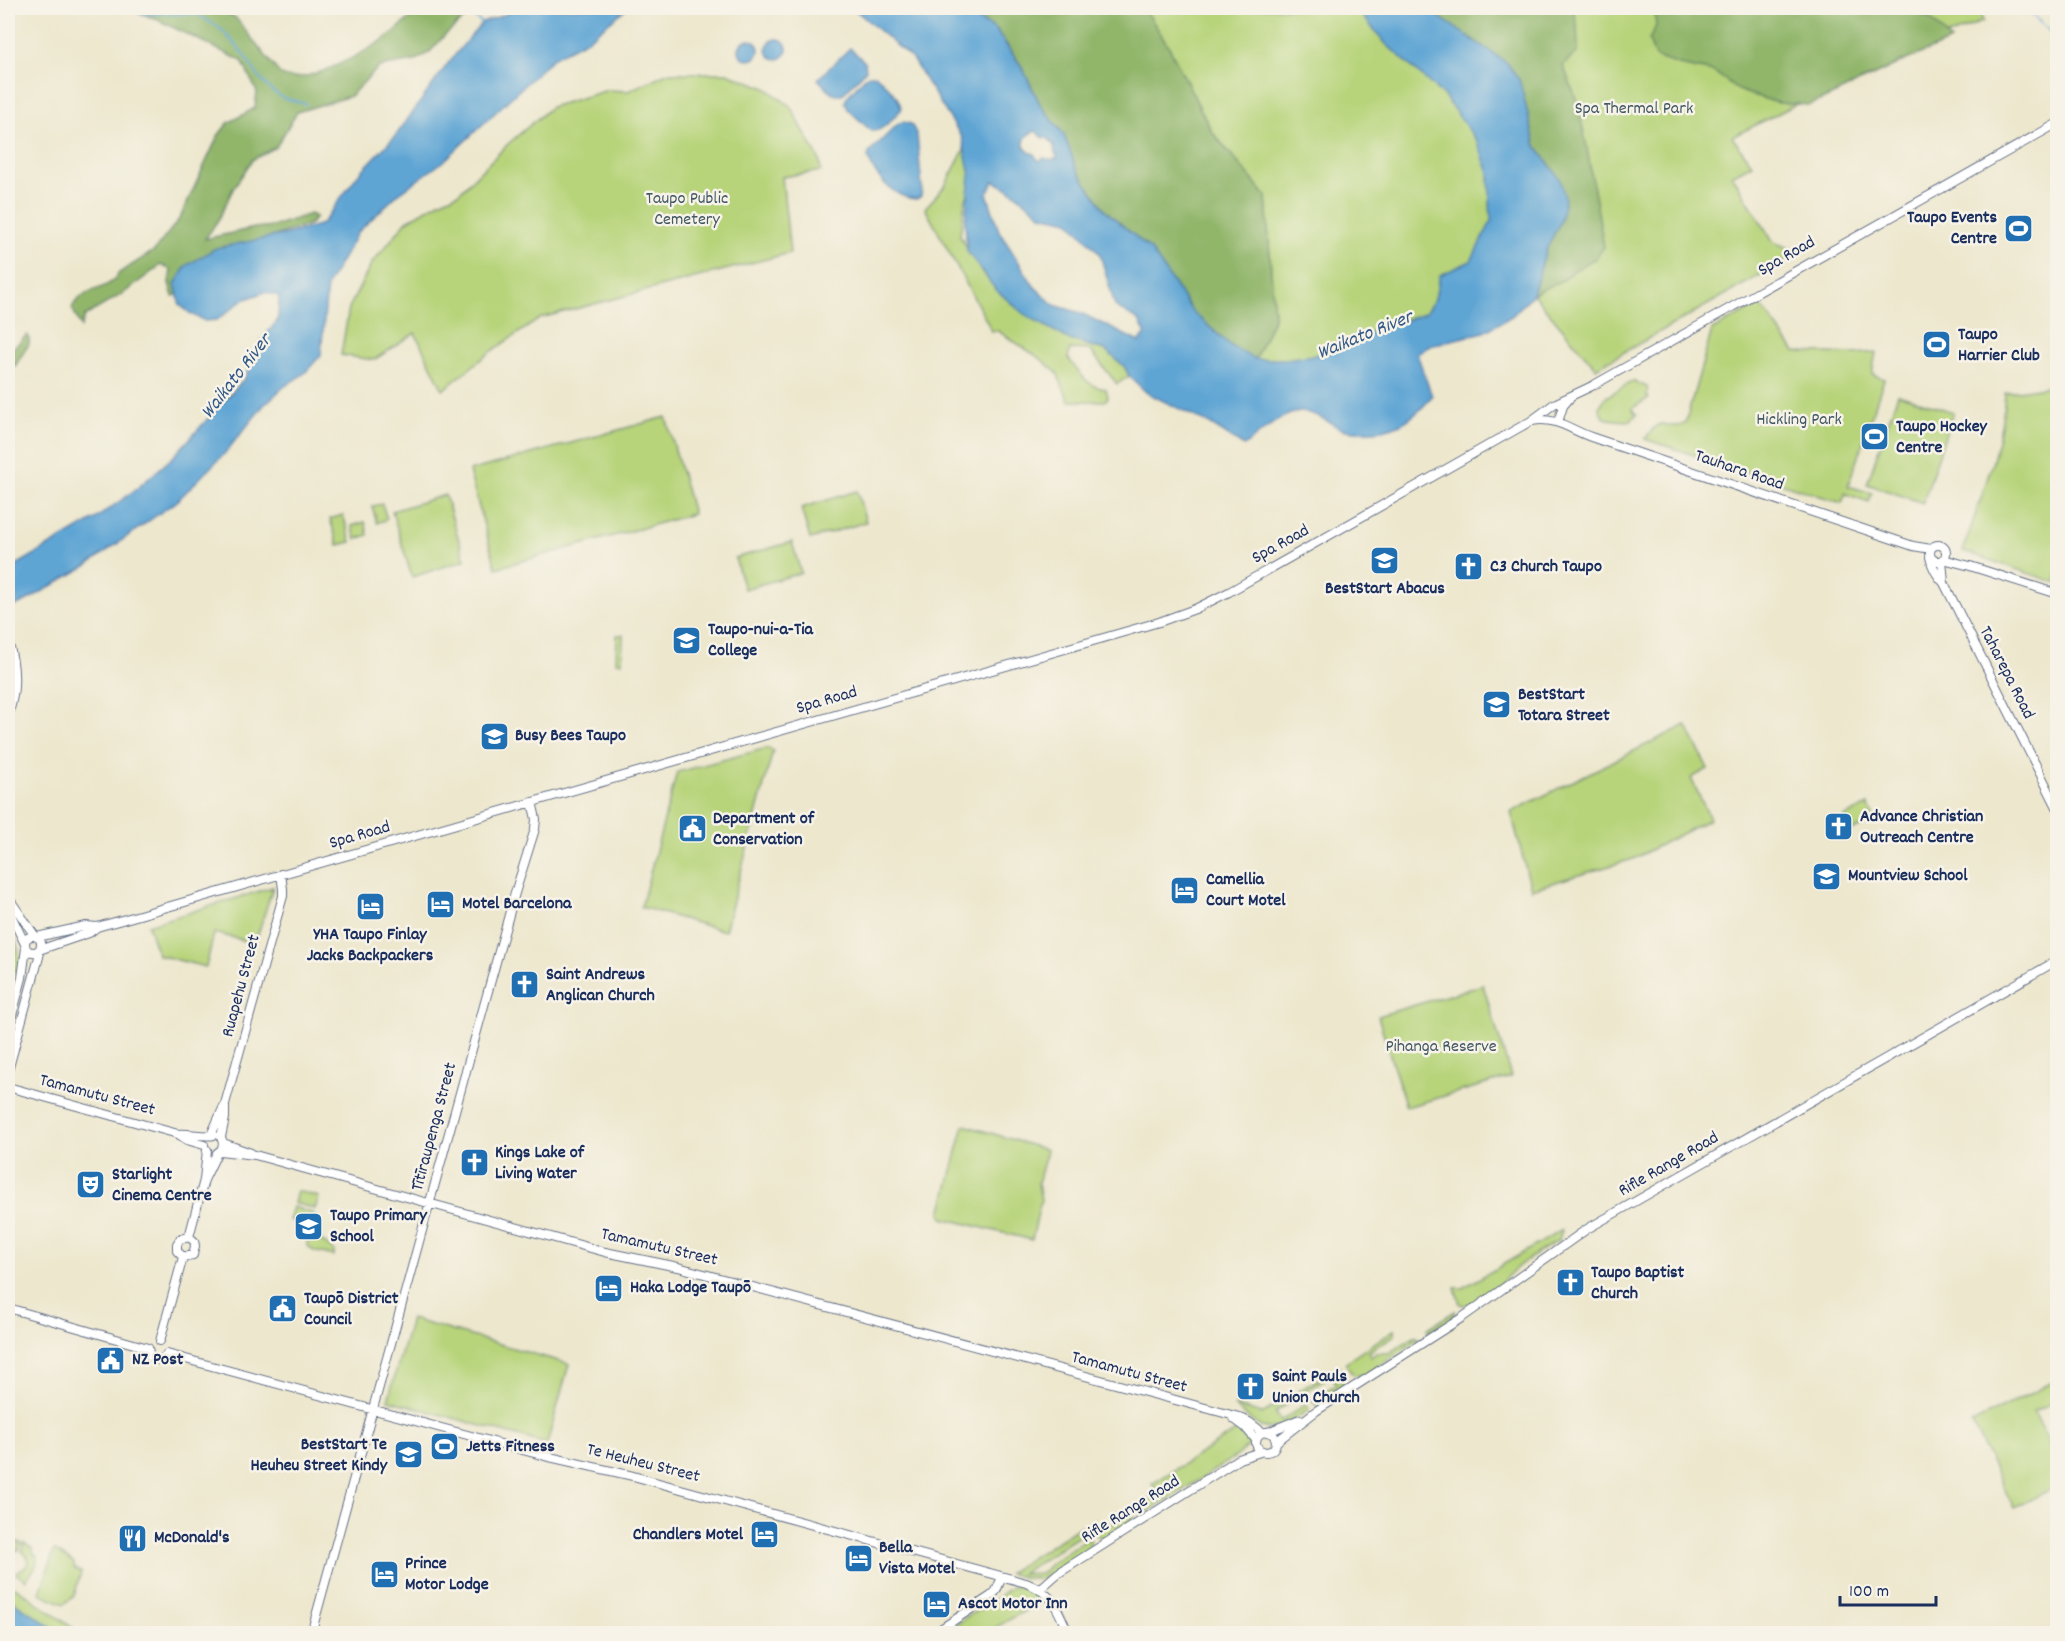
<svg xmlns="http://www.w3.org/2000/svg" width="2065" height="1641" font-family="Dekko,sans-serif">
<rect width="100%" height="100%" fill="#f7f3e8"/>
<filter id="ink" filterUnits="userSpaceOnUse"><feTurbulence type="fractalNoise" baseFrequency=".0167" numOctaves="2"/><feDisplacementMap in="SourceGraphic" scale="12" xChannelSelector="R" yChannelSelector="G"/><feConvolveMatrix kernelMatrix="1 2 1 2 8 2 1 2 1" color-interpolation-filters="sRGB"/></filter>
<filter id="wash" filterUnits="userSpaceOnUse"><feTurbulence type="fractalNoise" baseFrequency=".008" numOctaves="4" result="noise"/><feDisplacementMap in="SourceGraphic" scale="24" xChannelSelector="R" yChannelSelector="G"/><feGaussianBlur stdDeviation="1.35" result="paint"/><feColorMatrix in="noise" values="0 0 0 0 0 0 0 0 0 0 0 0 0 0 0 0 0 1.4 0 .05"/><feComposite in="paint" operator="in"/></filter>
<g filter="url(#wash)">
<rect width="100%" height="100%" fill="#ede7cd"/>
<path fill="#b7d47a" stroke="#69826c" stroke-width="1.5" d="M1144,8H1356L1386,44L1444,96L1478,141L1489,173L1491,222L1471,261L1440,275L1435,299L1425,313L1359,337L1327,353L1286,359H1255L1274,317L1266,196L1212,132L1168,45Z
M1426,8H1978L1983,21L1826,89L1732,137L1752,164L1732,175L1773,242L1794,250V256L1596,368L1533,294L1546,250L1560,179L1536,146L1530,117Z
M667,73H727L766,88L790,106L819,159L821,171L782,177L790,253L541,318L489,353L443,390L415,333L374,360L341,355L349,308L372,263L407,221L439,202L459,193L508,144L551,107L608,90L628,91Z
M965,148L972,185L965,201L960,236L981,271L1005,298L1024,314L1070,340L1105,350L1124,366L1129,376L1117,384L1090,350L1070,349L1068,358C1080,373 1086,386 1106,389L1108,397L1105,401H1069L1057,373L1041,359L998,331H992L925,208L945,186Z
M1760,304L1795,352L1855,354L1876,352L1872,374L1884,379L1848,486L1872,493L1869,502L1846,494V492L1842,503L1645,439C1667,410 1660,433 1685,424L1712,330Z
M1633,381L1647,387L1648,392L1647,396L1649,398L1634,407L1633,410L1637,414L1630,421C1621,420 1610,421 1603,417L1599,407L1606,397Z
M2057,385H2058L2057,583L1963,551C1980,499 2002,448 2005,393Z
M1898,394L1953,412L1923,503L1867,484Z
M666,417L693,514L496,568L469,471Z
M857,491L866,522L810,539L801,508Z
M445,495L465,560L412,577L392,511Z
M382,504L387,519L377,523L372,506Z
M343,515L351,542L338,545L330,519Z
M365,522L368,535L356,539L352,526Z
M792,542L801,573L744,589L735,558Z
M617,635H623L622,662H616Z
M1686,725L1708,769L1691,778L1710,819L1633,859L1531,889L1511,812Z
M767,748L773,751L725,931L641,907L677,772Z
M1868,805L1875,820L1851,831L1844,817Z
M273,887L255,943L214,933L206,967L158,955L148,925Z
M8,920C16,940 22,956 20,978C6,964 8,943 8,920Z
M1483,985L1511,1077L1406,1107L1378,1016Z
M964,1125L1047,1150L1038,1183L1041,1200L1032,1240L943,1218L941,1213Z
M297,1191L319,1197L315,1209L294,1203Z
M293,1207L314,1214L311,1226L289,1220Z
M1562,1230L1559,1240C1546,1248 1532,1256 1520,1265C1505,1276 1480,1311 1460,1304L1455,1288H1463Z
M308,1235L318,1238L334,1251V1256L314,1251L307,1246Z
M1455,1311L1453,1320L1430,1333L1427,1329Z
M411,1319L569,1364L547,1444L388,1400Z
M1394,1330L1395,1335L1368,1352L1371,1357L1376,1353H1389L1416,1336L1419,1339L1366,1375C1354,1378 1349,1373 1346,1362Z
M1339,1366L1343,1383L1341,1390L1316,1405L1312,1400L1337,1384L1331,1375L1275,1412L1281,1421L1306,1404L1309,1410C1298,1417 1275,1433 1261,1427C1252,1423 1242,1412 1234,1406L1262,1414Z
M2057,1380V1400L2034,1412L2057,1458V1486L2014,1508L1972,1423Z
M1242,1427L1250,1439L1248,1446L1237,1456L1142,1516L1143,1504L1159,1495L1152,1484Z
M1132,1516L1136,1518C1129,1523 1110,1540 1102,1538C1095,1537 1092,1528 1089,1523L1095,1520L1098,1528L1102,1530L1124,1517Z
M1081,1526L1085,1532L1022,1573L1041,1574L1049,1565L1089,1537L1091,1543L1088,1550L1042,1579L1026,1578L1008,1573Z
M14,1541L21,1543L19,1550L13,1551L8,1557V1564L13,1569L12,1572L8,1570L9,1543L12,1544Z
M24,1543L33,1549V1553L38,1557L35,1568L26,1580L16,1574L17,1571C25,1570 29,1564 28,1557L22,1551Z
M54,1550L74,1563V1568L81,1572L74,1596L64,1604L40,1593Z
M1018,1586L1036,1592L1042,1601L986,1633L940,1634L995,1599L1011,1587Z
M8,1587L12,1589L15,1587L80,1633H60L8,1598Z"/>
<path fill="#91b66a" stroke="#567264" stroke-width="1.5" d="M125,8H216L235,17L280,74C302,90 372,48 393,33C401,27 416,10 425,8C437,5 462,8 476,8L444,36L430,52L415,61L379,67L350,96L297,112L276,147L252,160L233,189L218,220L205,239L254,228L274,226L310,214L316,217L310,224L212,257L187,291L173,296L169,283L171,270L161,265L124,293L85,316L81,327L72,308C82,286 108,293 119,273L154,251L180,218L218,136L228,123L255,108L257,92L242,61L154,18Z
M966,8H1144L1168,45L1212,132L1266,196L1274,317L1255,359L1232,347L1192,311L1151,250L1105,210L1077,170L1064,135L1040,104L1022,67L996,29L966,11Z
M1426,8H1573L1577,24L1578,52L1563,65L1577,101L1586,143L1604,247L1596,258L1573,271L1567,278L1533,294L1546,250L1561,220L1560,179L1536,146L1519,80L1507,63Z
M1654,8H1911L1933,21L1951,41L1897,64L1833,95L1810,105L1778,103L1740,91L1714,72L1679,65L1655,57L1649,40L1656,26Z
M27,335L29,337V344L15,366H8V349L11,350Z"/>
<path fill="#5ea5d4" stroke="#3c6a99" stroke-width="1.5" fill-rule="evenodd" d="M515,8H627L587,40L554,57L444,161L398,194L358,232L327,286L321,355L305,373L285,386L264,405L225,453L178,500L86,566L26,601L8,609V570L95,519L135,490L173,457L244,379L261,341L278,320L279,296L265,292L243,300L217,320L205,321L191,314L180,305L175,284L186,266L216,248L287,234L322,224L357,176L397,134L449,62L482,23L506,14Z
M853,8H959L995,29L1022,67L1040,104L1064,135L1077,170L1105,210L1151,250L1192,311L1232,347L1255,359H1286L1327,353L1359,337L1425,313L1435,299L1440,275L1471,261L1491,222L1489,173L1477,141L1444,96L1386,44L1356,8H1426L1507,63L1519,79L1536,146L1560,179L1565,198L1561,220L1546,250L1533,294L1512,316L1484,332L1428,346L1417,354L1432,396C1413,421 1393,433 1361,431C1355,431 1348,431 1342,429C1331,424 1317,413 1304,412C1281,411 1261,434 1244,446L1210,424L1147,393L1129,376L1124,366L1105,350L1070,340L1024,314L995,289L967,251L965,222L970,175L962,137L912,59ZM1035,131L1044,138H1048L1054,146L1055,154L1058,156L1057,158L1052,160L1043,158L1040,161L1036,158L1035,154L1029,152L1024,146C1024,137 1027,134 1035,131ZM994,181L1012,191L1041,215L1069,221L1100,254L1115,306L1139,321L1146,334L1139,342L1081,313L1054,305L1034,286L999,231L987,193Z
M767 49a10 10 0 1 1 20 0a10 10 0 1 1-20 0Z
M739 50a10 10 0 1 1 20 0a10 10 0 1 1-20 0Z
M850,48L865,62L866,70L842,95C831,96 825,86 818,79Z
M869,75H876C885,85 901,96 901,110C892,118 884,132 871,131L848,109L845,102L847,97L865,77Z
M903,122L911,124L917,135L922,188L921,196L917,199C895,199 875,177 868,158L869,153L899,123Z
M8,1598L58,1631L60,1633H8Z"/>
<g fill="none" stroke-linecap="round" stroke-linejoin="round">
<path stroke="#5ea5d4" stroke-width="2" d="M134,8L144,14H197L221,29L243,53L261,80L272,91L283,98L307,104
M462,8L482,23
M2027,8L2031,14L2053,34L2058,51
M2058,84V92"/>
</g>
</g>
<g filter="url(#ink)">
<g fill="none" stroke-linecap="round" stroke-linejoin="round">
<defs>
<path id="secondary" d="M1532,421C1555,416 1571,430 1591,437L1913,546L1931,549
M1558,422L1563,406L1569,399
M1930 553a8 8 0 1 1 16 0a8 8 0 1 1-16 0Z
M1930,557C1932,567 1936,575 1944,583L2058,809
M1943,559L1970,566L2058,594
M1942,560L1944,583
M8,641C16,666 17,690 8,715
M8,675V694
M8,897L35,936
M8,909L25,944
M25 944a8 8 0 1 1 16 0a8 8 0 1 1-16 0Z
M37,937L86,926L97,927L136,916L1159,622L1195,609L1229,592L1501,438L1531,421L1554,404L1592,386L2058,123
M39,950L89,933L97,927
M8,1030L22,978L26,948
M8,1071L39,957L37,951
M8,1087L178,1134L187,1140L204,1145
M178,1134C191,1133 203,1137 214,1135
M211,1135L225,1104L283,896V889L281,874
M221,1137L225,1118V1106
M223,1143L251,1153
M220,1151L255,1155L605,1252L678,1267L1239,1417L1249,1422L1262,1432
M204,1180L217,1153L222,1149L223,1143L221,1137
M189,1237L204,1180L207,1150
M183,1257L193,1255L195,1246L194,1241L189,1237
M183,1257L177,1251V1244L180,1239L189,1237
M8,1308L148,1348
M160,1341L183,1257
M148,1348L150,1357L155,1360L164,1358L167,1354
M167,1354L545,1456L633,1476L1026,1583C1055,1594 1056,1608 1069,1634
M1233,1418L1245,1427L1256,1440
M1256 1442a10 10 0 1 1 20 0a10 10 0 1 1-20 0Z
M1268,1432L1300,1419
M1276,1442L1316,1411L1463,1317L1587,1229L2058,960
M1040,1589L1057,1574L1239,1459L1263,1451
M311,1634L515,893L535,829L536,819L532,802
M933,1634L991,1596L996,1591L1002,1577"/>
</defs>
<use href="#secondary" stroke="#646f85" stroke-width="10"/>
<use href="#secondary" stroke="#fff" stroke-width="8"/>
</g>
</g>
<defs>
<symbol id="stadium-square" viewBox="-11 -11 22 22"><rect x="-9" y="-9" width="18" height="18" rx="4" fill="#1f6fb2" stroke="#f7f3e8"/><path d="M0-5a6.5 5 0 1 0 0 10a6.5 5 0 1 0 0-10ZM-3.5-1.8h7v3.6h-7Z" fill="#fff"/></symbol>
<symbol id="school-square" viewBox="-11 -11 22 22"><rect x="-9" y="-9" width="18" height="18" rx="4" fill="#1f6fb2" stroke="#f7f3e8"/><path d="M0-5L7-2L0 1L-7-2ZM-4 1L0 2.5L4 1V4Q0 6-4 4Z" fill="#fff"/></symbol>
<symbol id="church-square" viewBox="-11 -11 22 22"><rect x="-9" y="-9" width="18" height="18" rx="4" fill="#1f6fb2" stroke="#f7f3e8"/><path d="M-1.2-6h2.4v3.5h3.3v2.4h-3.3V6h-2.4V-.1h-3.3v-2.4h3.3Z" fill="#fff"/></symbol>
<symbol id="civic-square" viewBox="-11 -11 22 22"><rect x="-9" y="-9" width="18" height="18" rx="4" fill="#1f6fb2" stroke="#f7f3e8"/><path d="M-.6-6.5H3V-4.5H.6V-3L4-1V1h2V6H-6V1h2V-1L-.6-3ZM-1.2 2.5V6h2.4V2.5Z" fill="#fff"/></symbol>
<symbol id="hotel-square" viewBox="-11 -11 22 22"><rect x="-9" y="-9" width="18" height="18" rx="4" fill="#1f6fb2" stroke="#f7f3e8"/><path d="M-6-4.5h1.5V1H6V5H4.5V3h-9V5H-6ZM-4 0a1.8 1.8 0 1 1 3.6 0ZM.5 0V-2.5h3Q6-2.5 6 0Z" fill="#fff"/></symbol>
<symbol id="theatre-square" viewBox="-11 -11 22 22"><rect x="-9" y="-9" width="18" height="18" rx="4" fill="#1f6fb2" stroke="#f7f3e8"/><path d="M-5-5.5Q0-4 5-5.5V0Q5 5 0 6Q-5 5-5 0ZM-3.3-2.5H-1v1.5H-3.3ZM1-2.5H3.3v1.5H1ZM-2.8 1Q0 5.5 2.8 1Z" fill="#fff"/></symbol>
<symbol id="restaurant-square" viewBox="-11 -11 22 22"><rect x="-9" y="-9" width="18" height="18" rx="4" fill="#1f6fb2" stroke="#f7f3e8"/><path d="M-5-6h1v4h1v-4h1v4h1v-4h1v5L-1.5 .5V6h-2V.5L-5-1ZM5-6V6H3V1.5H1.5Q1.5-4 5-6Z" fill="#fff"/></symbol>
</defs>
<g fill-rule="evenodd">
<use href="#stadium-square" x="2002" y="212" width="33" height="33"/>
<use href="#stadium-square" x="1920" y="328" width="33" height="33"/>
<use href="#stadium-square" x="1858" y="420" width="33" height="33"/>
<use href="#school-square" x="1368" y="544" width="33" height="33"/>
<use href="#church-square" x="1452" y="550" width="33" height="33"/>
<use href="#school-square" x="670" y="624" width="33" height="33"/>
<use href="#school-square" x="1480" y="688" width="33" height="33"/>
<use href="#school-square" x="478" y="720" width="33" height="33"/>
<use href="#church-square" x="1822" y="810" width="33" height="33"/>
<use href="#civic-square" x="676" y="812" width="33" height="33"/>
<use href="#school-square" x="1810" y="860" width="33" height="33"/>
<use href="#hotel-square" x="1168" y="874" width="33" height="33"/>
<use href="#hotel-square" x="424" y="888" width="33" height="33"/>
<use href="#hotel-square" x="354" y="890" width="33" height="33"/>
<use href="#church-square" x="508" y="968" width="33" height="33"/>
<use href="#church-square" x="458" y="1146" width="33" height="33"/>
<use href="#theatre-square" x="74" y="1168" width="33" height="33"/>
<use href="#school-square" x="292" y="1210" width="33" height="33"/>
<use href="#church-square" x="1554" y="1266" width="33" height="33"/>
<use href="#hotel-square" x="592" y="1272" width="33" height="33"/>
<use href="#civic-square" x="266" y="1292" width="33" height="33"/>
<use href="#civic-square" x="94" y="1344" width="33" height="33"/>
<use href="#church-square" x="1234" y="1370" width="33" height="33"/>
<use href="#stadium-square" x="428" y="1430" width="33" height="33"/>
<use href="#school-square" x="392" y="1438" width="33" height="33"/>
<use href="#hotel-square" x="748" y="1518" width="33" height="33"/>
<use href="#restaurant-square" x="116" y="1522" width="33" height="33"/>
<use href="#hotel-square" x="842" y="1542" width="33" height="33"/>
<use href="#hotel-square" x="368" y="1558" width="33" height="33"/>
<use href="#hotel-square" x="920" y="1588" width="33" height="33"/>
</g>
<g text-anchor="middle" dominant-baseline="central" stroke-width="5" stroke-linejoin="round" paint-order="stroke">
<g font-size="18" fill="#425865" stroke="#f7f3e8">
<text x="1634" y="109">Spa Thermal Park</text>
<text x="687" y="199">Taupo Public<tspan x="687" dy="21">Cemetery</tspan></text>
<text x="1799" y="420">Hickling Park</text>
<text x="1441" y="1047">Pihanga Reserve</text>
</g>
<g font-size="18" font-weight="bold" fill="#1b2f5e" stroke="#f7f3e8" text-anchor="start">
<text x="1997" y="218" text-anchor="end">Taupo Events<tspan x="1997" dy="21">Centre</tspan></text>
<text x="1958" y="335">Taupo<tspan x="1958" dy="21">Harrier Club</tspan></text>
<text x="1896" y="427">Taupo Hockey<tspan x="1896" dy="21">Centre</tspan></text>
<text x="1490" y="567">C3 Church Taupo</text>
<text x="1385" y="589" text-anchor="middle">BestStart Abacus</text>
<text x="708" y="630">Taupo-nui-a-Tia<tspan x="708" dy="21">College</tspan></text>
<text x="1518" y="695">BestStart<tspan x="1518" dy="21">Totara Street</tspan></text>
<text x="515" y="736">Busy Bees Taupo</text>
<text x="1860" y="817">Advance Christian<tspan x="1860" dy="21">Outreach Centre</tspan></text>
<text x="713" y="819">Department of<tspan x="713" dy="21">Conservation</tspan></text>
<text x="1848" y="876">Mountview School</text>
<text x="1206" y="880">Camellia<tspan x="1206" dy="21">Court Motel</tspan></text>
<text x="462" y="904">Motel Barcelona</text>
<text x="370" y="935" text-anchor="middle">YHA Taupo Finlay<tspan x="370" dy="21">Jacks Backpackers</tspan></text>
<text x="546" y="975">Saint Andrews<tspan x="546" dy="21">Anglican Church</tspan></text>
<text x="495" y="1153">Kings Lake of<tspan x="495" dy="21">Living Water</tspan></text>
<text x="112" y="1175">Starlight<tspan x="112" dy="21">Cinema Centre</tspan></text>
<text x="330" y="1216">Taupo Primary<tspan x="330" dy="21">School</tspan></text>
<text x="1591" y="1273">Taupo Baptist<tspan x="1591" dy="21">Church</tspan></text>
<text x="630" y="1288">Haka Lodge Taupō</text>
<text x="304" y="1299">Taupō District<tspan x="304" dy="21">Council</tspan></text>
<text x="132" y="1360">NZ Post</text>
<text x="1272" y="1377">Saint Pauls<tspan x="1272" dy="21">Union Church</tspan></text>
<text x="387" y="1445" text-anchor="end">BestStart Te<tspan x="387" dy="21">Heuheu Street Kindy</tspan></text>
<text x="466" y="1447">Jetts Fitness</text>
<text x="743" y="1535" text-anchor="end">Chandlers Motel</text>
<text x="154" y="1538">McDonald's</text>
<text x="879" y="1548">Bella<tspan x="879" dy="21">Vista Motel</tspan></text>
<text x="405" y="1564">Prince<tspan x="405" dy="21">Motor Lodge</tspan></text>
<text x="958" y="1604">Ascot Motor Inn</text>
</g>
<g font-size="18" fill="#1b2f5e" stroke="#f7f3e8">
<text transform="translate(1787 257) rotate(-30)">Spa Road</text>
<text transform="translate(1739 471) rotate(19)">Tauhara Road</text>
<text transform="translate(1281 545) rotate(-29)">Spa Road</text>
<text transform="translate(2006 673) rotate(63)">Taharepa Road</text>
<text transform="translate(827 701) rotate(-16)">Spa Road</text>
<text transform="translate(360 836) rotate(-16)">Spa Road</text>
<text transform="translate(242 986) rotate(-75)">Ruapehu Street</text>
<text transform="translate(97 1096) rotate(15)">Tamamutu Street</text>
<text transform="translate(435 1127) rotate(-75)">Tītīraupenga Street</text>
<text transform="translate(1669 1165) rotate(-30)">Rifle Range Road</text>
<text transform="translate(659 1248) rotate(13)">Tamamutu Street</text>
<text transform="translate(1129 1373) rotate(15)">Tamamutu Street</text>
<text transform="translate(643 1464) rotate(14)">Te Heuheu Street</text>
<text transform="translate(1131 1510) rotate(-32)">Rifle Range Road</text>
</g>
<g font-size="20" font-style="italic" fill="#325887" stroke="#f7f3e8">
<text transform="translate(1365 336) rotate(-22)">Waikato River</text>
<text transform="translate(237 377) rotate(-52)">Waikato River</text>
</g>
</g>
<rect width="2065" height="1641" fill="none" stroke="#f7f3e8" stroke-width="30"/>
<path d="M1840 1596v9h96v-9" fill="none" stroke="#1b2f5e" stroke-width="3"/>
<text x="1849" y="1596" font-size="18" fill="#1b2f5e" stroke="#f7f3e8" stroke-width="4.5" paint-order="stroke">100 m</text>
</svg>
